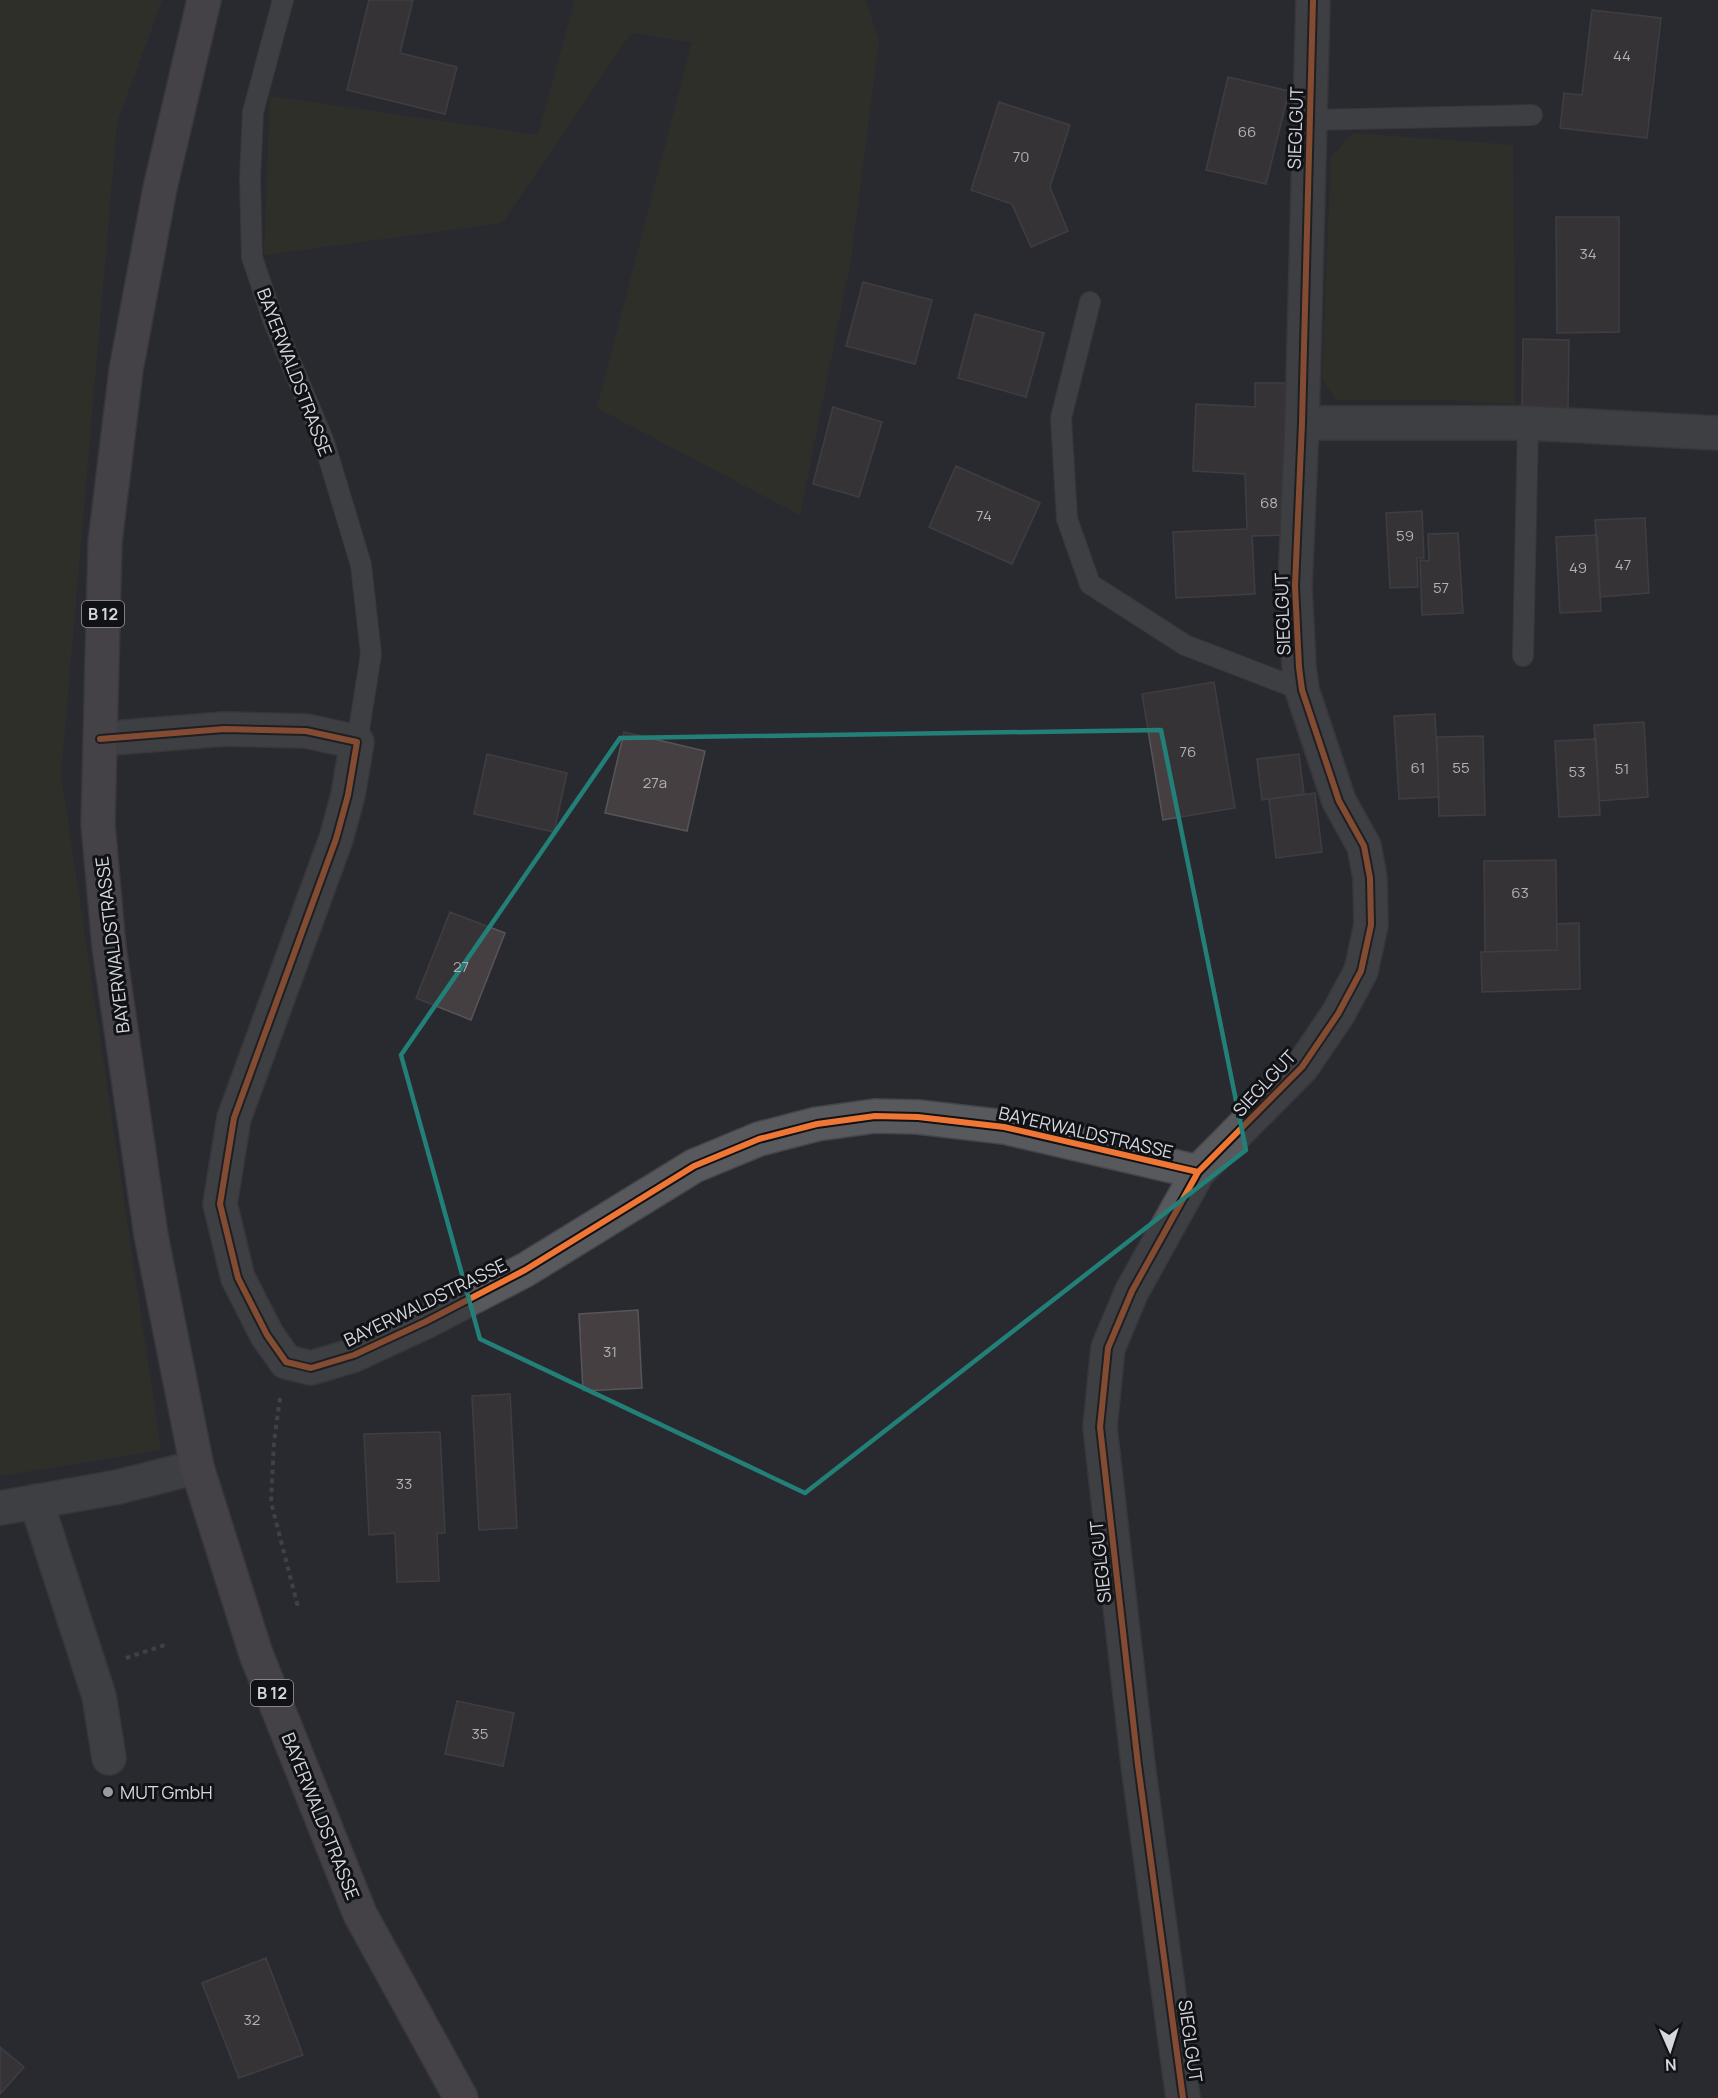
<svg xmlns="http://www.w3.org/2000/svg" width="1718" height="2098" font-family="Manrope,sans-serif">
<rect width="100%" height="100%" fill="#292a30"/>
<path fill="#353625" d="M0,0H162L117,123L61,775L161,1450L0,1476Z
M575,0H865L879,40L851,259L800,515L597,408L692,42L631,33L502,223L264,255L270,96L538,135Z
M1353,133L1513,145L1515,404L1447,400H1336L1322,379L1331,157Z"/>
<path fill="#463f41" stroke="#575557" stroke-width="1.5" d="M369,0H413L400,53L457,67L445,114L347,90Z
M1592,10L1661,18L1647,138L1560,128L1564,93L1582,95Z
M1228,77L1289,91L1266,184L1206,170Z
M999,102L1070,125L1050,187L1068,231L1031,247L1012,204L971,190Z
M1556,217H1619V332L1557,333Z
M863,282L932,300L915,364L846,346Z
M975,314L1044,333L1026,397L958,378Z
M1523,339L1569,340L1568,408L1522,407Z
M1255,383H1290L1291,535L1252,536L1255,594L1176,598L1173,532L1247,529L1245,474L1193,471L1196,404L1255,407Z
M833,407L882,422L859,497L813,484Z
M956,466L1040,503L1012,564L929,527Z
M1422,511L1424,558H1417L1418,587L1390,588L1386,513Z
M1645,518L1649,593L1600,597L1595,520Z
M1458,533L1463,613L1422,615L1420,560L1429,561L1428,534Z
M1597,535L1601,611L1560,613L1556,537Z
M1214,682L1235,808L1163,820L1142,694Z
M1435,714L1439,797L1399,799L1394,716Z
M1644,722L1648,797L1599,801L1594,725Z
M624,732L705,751L687,831L605,813Z
M1483,736L1485,815L1439,816L1437,737Z
M1596,739L1600,815L1559,817L1555,741Z
M487,754L567,773L554,832L474,814Z
M1299,754L1304,794L1262,800L1257,759Z
M1315,793L1322,852L1276,858L1269,799Z
M1556,860L1557,950L1485,952L1484,861Z
M450,912L505,933L471,1020L416,998Z
M1579,923L1580,989L1482,992L1481,952L1557,950V924Z
M638,1310L642,1388L583,1391L579,1314Z
M510,1394L517,1528L479,1530L472,1396Z
M440,1432L445,1533H437L439,1581L397,1582L395,1533L369,1535L364,1434Z
M457,1701L514,1713L503,1766L445,1754Z
M266,1958L303,2055L239,2078L202,1983Z
M0,2047L24,2067L0,2094Z"/>
<g fill="none" stroke-linecap="round" stroke-linejoin="round">
<defs>
<path id="lane" d="M283,0L253,112L250,178L252,257L273,320L324,442L361,565L371,654L357,742
M1310,120L1532,115
M1090,302L1061,418L1067,519L1090,584L1185,645L1302,690
M1523,656L1528,423"/>
<path id="street" d="M1302,423H1528L1718,433
M100,739L224,729L306,731L357,742L348,795L336,839L234,1118L220,1204L238,1278L267,1335L286,1362L311,1368L354,1355L425,1322L525,1270L694,1166L759,1139L817,1124L875,1116L918,1117L1004,1127L1198,1172
M36,1501L99,1696L109,1758
M0,1508L118,1487L197,1467
M1183,2098L1138,1765L1100,1427L1108,1348L1132,1291L1198,1172L1302,1067L1338,1014L1361,971L1371,925L1370,878L1364,846L1339,801L1302,690L1299,667L1295,586L1302,423L1313,0"/>
<path id="primary" d="M204,0L160,188L126,370L105,542L98,824L109,947L151,1235L197,1467L256,1654L360,1914L461,2098"/>
</defs>
<use href="#lane" stroke="#45464b" stroke-width="22"/>
<use href="#street" stroke="#45464b" stroke-width="36"/>
<use href="#primary" stroke="#45464b" stroke-width="36"/>
<path stroke="#5c5d62" stroke-width="4" stroke-dasharray="4.5 4.5" stroke-linecap="butt" d="M280,1398L274,1442L271,1502L298,1607
M126,1658L165,1645"/>
<use href="#lane" stroke="#58595c" stroke-width="20"/>
<use href="#street" stroke="#58595c" stroke-width="33"/>
<use href="#primary" stroke="#646064" stroke-width="33"/>
<defs>
<path id="cycleway" d="M100,739L224,729L306,731L357,742L348,795L336,839L234,1118L220,1204L238,1278L267,1335L286,1362L311,1368L354,1355L425,1322L525,1270L694,1166L759,1139L817,1124L875,1116L918,1117L1004,1127L1198,1172
M1183,2098L1138,1765L1100,1427L1108,1348L1132,1291L1198,1172L1302,1067L1338,1014L1361,971L1371,925L1370,878L1364,846L1339,801L1302,690L1299,667L1295,586L1302,423L1313,0"/>
</defs>
<use href="#cycleway" stroke="#111216" stroke-width="10"/>
<use href="#cycleway" stroke="#f07635" stroke-width="6"/>
</g>
<path d="M0 0H1718V2098H0ZM1161,730L1246,1150L805,1493L480,1339L401,1055L620,738Z" fill="#292a30" fill-opacity=".55" fill-rule="evenodd"/>
<path fill="none" stroke="#238079" stroke-width="4.5" stroke-linejoin="round" d="M1161,730L1246,1150L805,1493L480,1339L401,1055L620,738Z"/>
<circle fill="#999aa1" stroke="#111216" stroke-width="2" cx="108" cy="1792" r="6"/>
<g text-anchor="middle" dominant-baseline="central" stroke-width="6" stroke-linejoin="round" paint-order="stroke">
<g font-size="15" fill="#b1b1b7">
<text x="1622" y="55">44</text>
<text x="1247" y="131">66</text>
<text x="1021" y="156">70</text>
<text x="1588" y="253">34</text>
<text x="1269" y="502">68</text>
<text x="984" y="515">74</text>
<text x="1405" y="535">59</text>
<text x="1623" y="564">47</text>
<text x="1578" y="567">49</text>
<text x="1441" y="587">57</text>
<text x="1188" y="751">76</text>
<text x="1418" y="767">61</text>
<text x="1461" y="767">55</text>
<text x="1622" y="768">51</text>
<text x="1577" y="771">53</text>
<text x="655" y="782">27a</text>
<text x="1520" y="892">63</text>
<text x="461" y="966">27</text>
<text x="610" y="1351">31</text>
<text x="404" y="1483">33</text>
<text x="480" y="1733">35</text>
<text x="252" y="2019">32</text>
</g>
<g fill="#111216" stroke="#9a9ca2" stroke-width="1.5">
<rect x="82" y="601" width="42" height="26" rx="4.5"/>
<rect x="251" y="1680" width="42" height="26" rx="4.5"/>
</g>
<g font-size="16" font-weight="bold" fill="#d5d7de">
<text x="103" y="614">B 12</text>
<text x="272" y="1693">B 12</text>
</g>
<g font-size="18" fill="#d5d7de" stroke="#111216">
<text transform="translate(1295 128) rotate(-88)">SIEGLGUT</text>
<text transform="translate(295 372) rotate(69)">BAYERWALDSTRASSE</text>
<text transform="translate(1282 614) rotate(-92)">SIEGLGUT</text>
<text transform="translate(112 945) rotate(-97)">BAYERWALDSTRASSE</text>
<text transform="translate(1264 1083) rotate(-47)">SIEGLGUT</text>
<text transform="translate(1086 1132) rotate(13)">BAYERWALDSTRASSE</text>
<text transform="translate(425 1302) rotate(-26)">BAYERWALDSTRASSE</text>
<text transform="translate(1100 1562) rotate(-96)">SIEGLGUT</text>
<text transform="translate(321 1816) rotate(68)">BAYERWALDSTRASSE</text>
<text transform="translate(1191 2041) rotate(82)">SIEGLGUT</text>
</g>
<g font-size="18" fill="#d5d7de" stroke="#111216" text-anchor="start">
<text x="120" y="1792">MUT GmbH</text>
</g>
</g>
<g transform="translate(1670 2050) rotate(177)" stroke="#111216" stroke-width="4.5" paint-order="stroke">
<path d="M0-4.5L10 22L0 15L-10 22Z" fill="#d5d7de"/>
<text y="-9" font-size="16" font-weight="bold" text-anchor="middle" fill="#d5d7de">N</text>
</g>
</svg>
